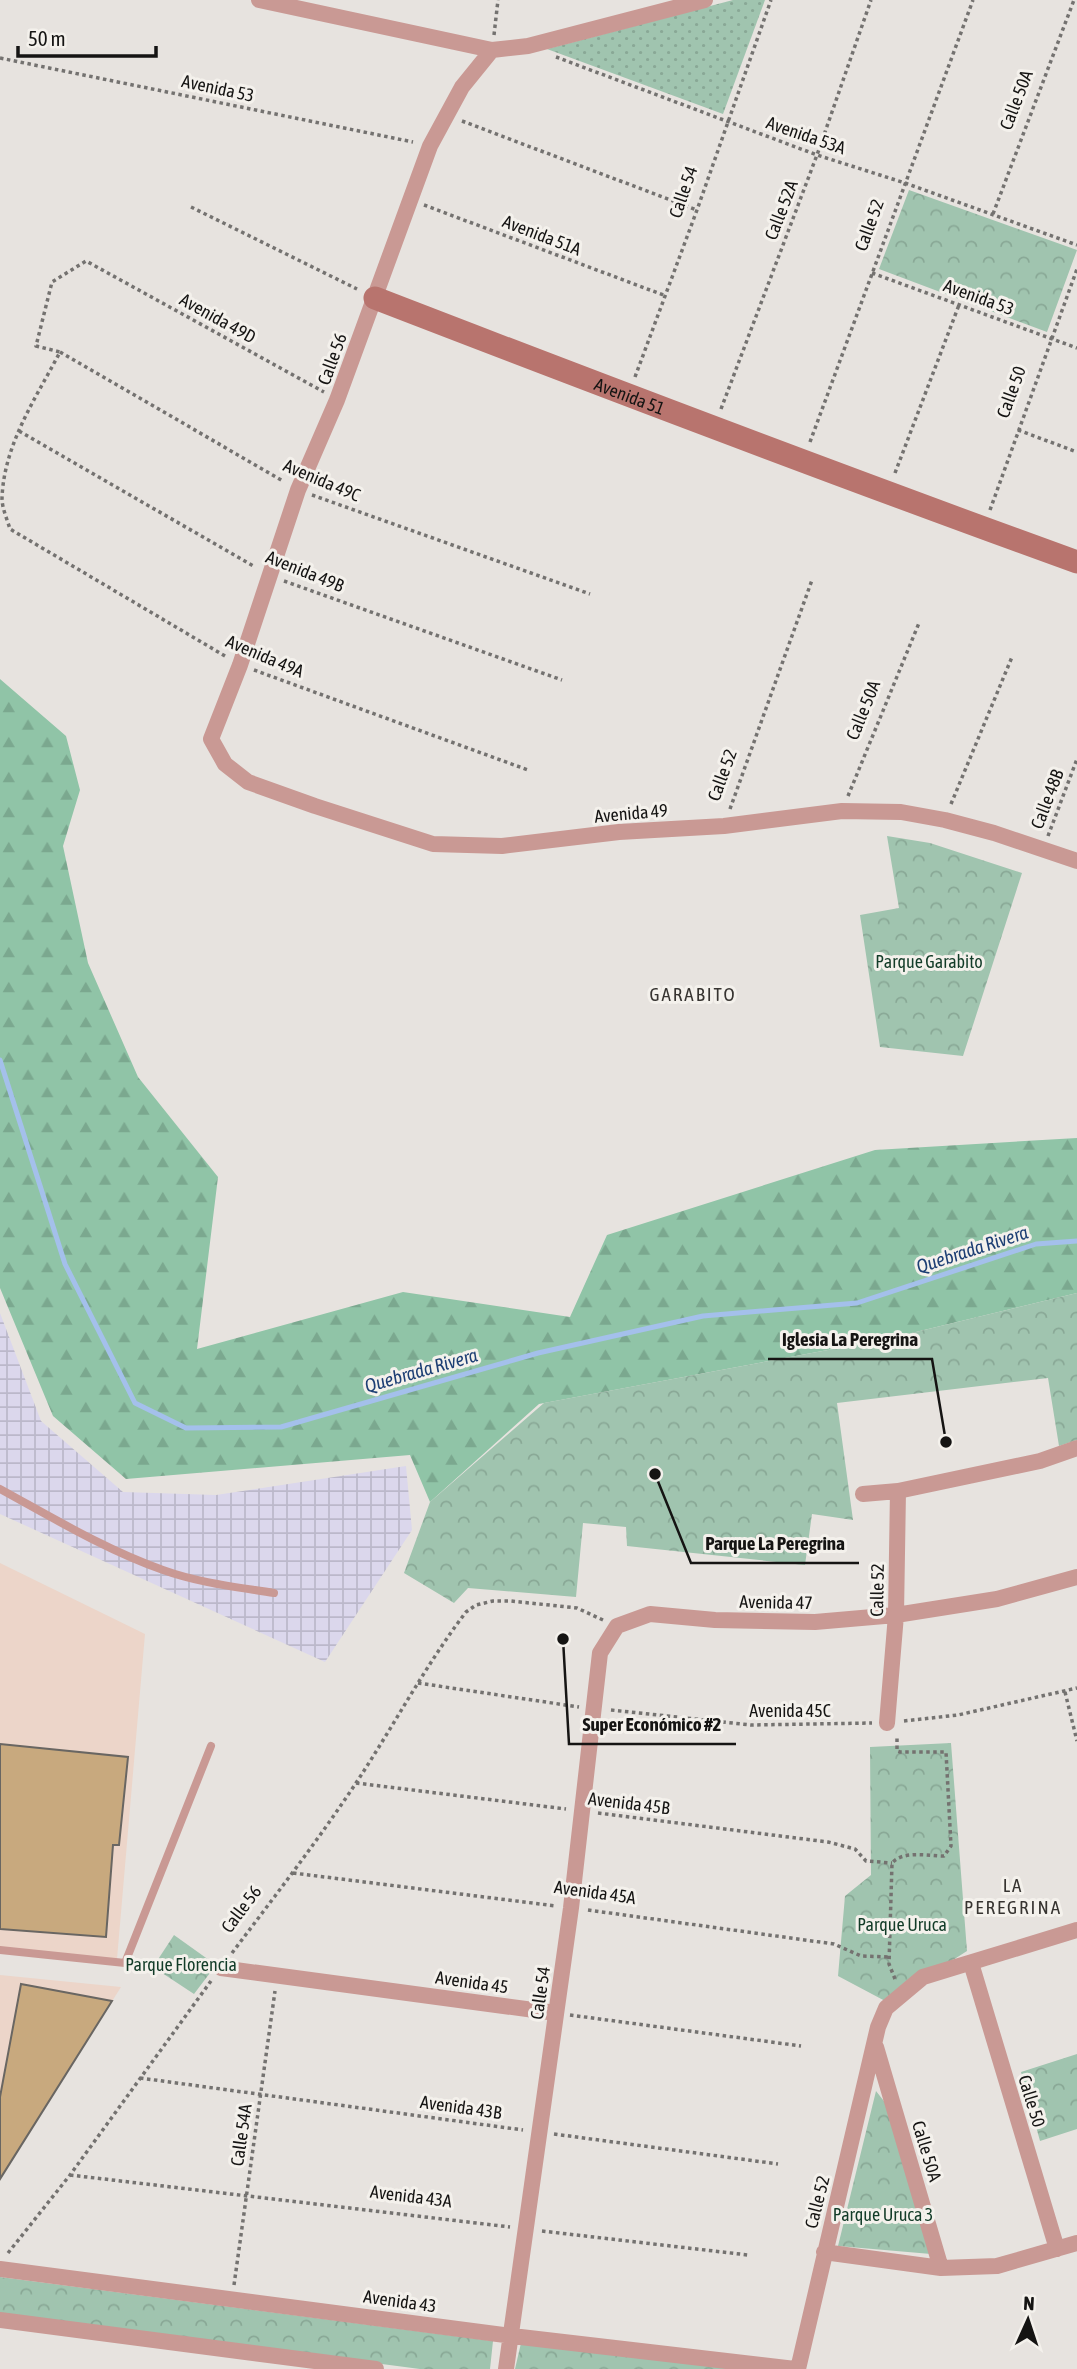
<svg xmlns="http://www.w3.org/2000/svg" width="1077" height="2369" font-family="'Asap Condensed',sans-serif">
<defs>
<pattern id="industrial-grid" width="8" height="8" patternUnits="userSpaceOnUse" patternTransform="scale(1.75)"><rect width="8" height="8" fill="#dbd7ec"/><path d="M0 4h8M4 0v8" fill="none" stroke="#bbb8ca"/></pattern>
<pattern id="grass-dots" width="8" height="8" patternUnits="userSpaceOnUse" patternTransform="scale(1.75)"><rect width="8" height="8" fill="#a0c4af"/><path d="M2 2h.1M6 6h.1" fill="none" stroke="#89a896" stroke-width="1.8" stroke-linecap="round"/></pattern>
<pattern id="forest-firs" width="22" height="20" patternUnits="userSpaceOnUse" patternTransform="scale(1.75)"><rect width="22" height="20" fill="#90c4a7"/><path d="M5 1l3.5 6h-7zM16 11l3.5 6h-7z" fill="#7ba88f"/></pattern>
<pattern id="park-crowns" width="20" height="18" patternUnits="userSpaceOnUse" patternTransform="scale(1.75)"><rect width="20" height="18" fill="#a0c4af"/><path d="M2 6a3 3 0 1 1 6 0M12 15a3 3 0 1 1 6 0" fill="none" stroke="#89a896"/></pattern>
</defs>
<rect width="100%" height="100%" fill="#e7e3df"/>
<path fill="#ecd5c9" d="M0,1563L145,1634L117,1959L0,1950Z
M0,1975L121,1987L0,2179Z"/>
<path fill="url(#industrial-grid)" d="M0,1313L41,1421L123,1492L216,1495L406,1466L412,1530L325,1662L0,1514Z"/>
<path fill="url(#grass-dots)" d="M733,0H765L723,114L547,49Z"/>
<path fill="url(#forest-firs)" d="M0,679L66,736L80,790L63,846L88,963L138,1077L218,1177L197,1349L403,1292L570,1317L607,1235L875,1150L1077,1138V1293L887,1339L539,1404L430,1502L410,1455L126,1479L53,1416L0,1288Z"/>
<path fill="url(#park-crowns)" d="M909,190L1077,250L1047,332L879,269Z
M887,836L930,843L1022,873L963,1056L880,1047L860,915L899,908Z
M1077,1293V1440L1059,1446L1048,1378L837,1403L853,1520L812,1514L805,1565L627,1546L626,1527L583,1523L576,1597L468,1588L454,1603L404,1573L430,1502L544,1403L887,1339Z
M951,1743L967,1951L887,2002L838,1976L845,1896L871,1875L870,1747Z
M174,1935L216,1965L194,1994L153,1967Z
M1077,2054V2129L1040,2141L1021,2072Z
M876,2091L887,2105L931,2254L838,2246Z
M0,2277L493,2341L490,2369H420L0,2314Z
M521,2343L734,2369H515Z"/>
<g fill="none" stroke-linecap="round" stroke-linejoin="round">
<path stroke="#a4c0eb" stroke-width="5" d="M0,1060L65,1264L135,1403L186,1428L281,1427L538,1353L703,1316L857,1303L1036,1244L1077,1241"/>
</g>
<path fill="#c8a97e" stroke="#696662" stroke-width="2" d="M0,1744L128,1757L119,1845H113L106,1937L0,1929Z
M21,1984L112,2001L0,2179V2097Z"/>
<g fill="none" stroke-linecap="round" stroke-linejoin="round">
<path stroke="#747270" stroke-width="3.5" stroke-dasharray="3.5 3.5" stroke-linecap="butt" d="M494,35L498,0
M556,57L817,155L905,183L1077,245
M0,58L413,142
M462,121L697,210
M424,205L666,296
M191,207L357,289
M993,214L1074,0
M872,273L1077,348
M60,352L283,481
M635,377L697,210L771,0
M721,409L817,155L871,0
M1018,430L1077,452
M19,431L255,567
M810,442L973,0
M895,473L959,305
M312,495L590,594
M990,510L1077,269
M284,581L562,680
M225,656L10,529C7,519 2,508 2,498C4,444 36,398 60,352L36,346L52,282L86,261L324,392
M254,670L528,770
M848,796L919,623
M951,804L1012,657
M730,809L812,580
M1048,836L1077,759
M418,1683L579,1707
M1065,1692L1077,1741
M611,1710L751,1725L872,1723
M904,1721L958,1715L1077,1688
M356,1783L566,1809
M598,1813L828,1842L855,1849L866,1861L892,1863
M293,1873L556,1906
M588,1910L834,1944L861,1956L889,1957
M232,1953C274,1897 317,1842 356,1783C393,1727 425,1666 466,1612L476,1605L493,1601H511L577,1608L603,1620
M895,1979L889,1964L892,1863C903,1850 929,1856 944,1856L951,1846L946,1752H900L897,1751V1737
M570,2015L801,2046
M140,2078L523,2130
M554,2134L778,2164
M70,2175L510,2227
M542,2231L748,2255
M8,2253L70,2175L211,1981
M234,2285L275,1991"/>
<path stroke="#c99994" stroke-width="8" d="M0,1489C53,1518 106,1550 163,1570C199,1583 237,1587 274,1593
M0,1950L125,1963L211,1746"/>
<path stroke="#c99994" stroke-width="16" d="M259,0L492,50L528,46L705,0
M492,50L462,87L430,146L337,400L298,490L240,665L211,739L225,764L248,782L315,806L433,844L502,846L619,832L724,826L842,811L901,812L945,820L994,833L1077,861
M898,1491L1040,1461L1077,1448
M863,1494L898,1491L896,1615L887,1723
M971,1963L1057,2249
M221,1968L556,2013
M876,2047L941,2268
M824,2252L941,2268L997,2266L1077,2243
M0,2269L512,2336L795,2369
M0,2320L376,2369
M506,2369L571,1908L600,1653L617,1626L650,1614L715,1620L815,1622L896,1615L997,1599L1077,1577
M798,2369L878,2027L886,2008L923,1977L1077,1930"/>
<path stroke="#b8746e" stroke-width="23" id="s1" d="M375,298C608,388 842,477 1077,562"/>
</g>
<g text-anchor="middle" dominant-baseline="central" stroke-width="6" stroke-linejoin="round" paint-order="stroke">
<g font-size="18" fill="#151413" stroke="#f4f1ec">
<text transform="translate(218 88) rotate(12)">Avenida 53</text>
<text transform="translate(1016 100) rotate(-69)">Calle 50A</text>
<text transform="translate(806 135) rotate(19)">Avenida 53A</text>
<text transform="translate(683 192) rotate(-71)">Calle 54</text>
<text transform="translate(781 210) rotate(-69)">Calle 52A</text>
<text transform="translate(869 225) rotate(-70)">Calle 52</text>
<text transform="translate(542 235) rotate(21)">Avenida 51A</text>
<text transform="translate(979 297) rotate(20)">Avenida 53</text>
<text transform="translate(218 318) rotate(29)">Avenida 49D</text>
<text transform="translate(332 359) rotate(-70)">Calle 56</text>
<text transform="translate(1011 392) rotate(-70)">Calle 50</text>
<text stroke="none"><textPath href="#s1" startOffset="273">Avenida 51</textPath></text>
<text transform="translate(322 480) rotate(23)">Avenida 49C</text>
<text transform="translate(305 571) rotate(22)">Avenida 49B</text>
<text transform="translate(265 656) rotate(23)">Avenida 49A</text>
<text transform="translate(863 710) rotate(-68)">Calle 50A</text>
<text transform="translate(722 775) rotate(-70)">Calle 52</text>
<text transform="translate(1047 799) rotate(-69)">Calle 48B</text>
<text transform="translate(631 813) rotate(-5)">Avenida 49</text>
<text transform="translate(877 1590) rotate(-89)">Calle 52</text>
<text transform="translate(776 1602) rotate(1)">Avenida 47</text>
<text x="790" y="1710">Avenida 45C</text>
<text transform="translate(629 1803) rotate(7)">Avenida 45B</text>
<text transform="translate(595 1892) rotate(8)">Avenida 45A</text>
<text transform="translate(241 1909) rotate(-53)">Calle 56</text>
<text transform="translate(472 1982) rotate(8)">Avenida 45</text>
<text transform="translate(540 1993) rotate(-82)">Calle 54</text>
<text transform="translate(1032 2101) rotate(73)">Calle 50</text>
<text transform="translate(461 2107) rotate(8)">Avenida 43B</text>
<text transform="translate(241 2135) rotate(-82)">Calle 54A</text>
<text transform="translate(927 2151) rotate(73)">Calle 50A</text>
<text transform="translate(411 2196) rotate(7)">Avenida 43A</text>
<text transform="translate(817 2202) rotate(-76)">Calle 52</text>
<text transform="translate(400 2301) rotate(8)">Avenida 43</text>
</g>
<g font-size="18" fill="#123c28" stroke="#f4f1ec">
<text x="929" y="961">Parque Garabito</text>
<text x="902" y="1924">Parque Uruca</text>
<text x="181" y="1964">Parque Florencia</text>
<text x="883" y="2214">Parque Uruca 3</text>
</g>
<g font-size="19" letter-spacing="2" fill="#373431" stroke="#f4f1ec">
<text x="693" y="994">GARABITO</text>
<text x="1013" y="1885">LA<tspan x="1013" dy="22">PEREGRINA</tspan></text>
</g>
<g font-size="19" font-style="italic" fill="#1d3f74" stroke="#f4f1ec">
<text transform="translate(972 1249) rotate(-18)">Quebrada Rivera</text>
<text transform="translate(421 1370) rotate(-16)">Quebrada Rivera</text>
</g>
</g>
<path fill="none" stroke="#151413" stroke-width="2.5" d="M946 1442L932 1359H768M655 1474L691 1563H859M563 1639L569 1744H736"/>
<g fill="#151413" stroke="#f4f1ec" stroke-width="2.5">
<circle cx="946" cy="1442" r="7"/>
<circle cx="655" cy="1474" r="7"/>
<circle cx="563" cy="1639" r="7"/>
</g>
<g font-size="19" text-anchor="middle" font-weight="bold" fill="#151413" stroke="#f4f1ec" stroke-width="6" stroke-linejoin="round" paint-order="stroke">
<text x="850" y="1346">Iglesia La Peregrina</text>
<text x="775" y="1550">Parque La Peregrina</text>
<text x="652" y="1731">Super Económico #2</text>
</g>
<g transform="translate(1028 2320) rotate(3)" stroke="#f4f1ec" stroke-width="5" paint-order="stroke">
<path d="M0-5L12 26L0 18L-12 26Z" fill="#151413"/>
<text y="-10" font-size="19" font-weight="bold" text-anchor="middle" fill="#151413">N</text>
</g>
<path d="M18 46v10h138v-10" fill="none" stroke="#151413" stroke-width="3.5"/>
<text x="28" y="46" font-size="21" fill="#151413" stroke="#f4f1ec" stroke-width="5" paint-order="stroke">50 m</text>
</svg>
